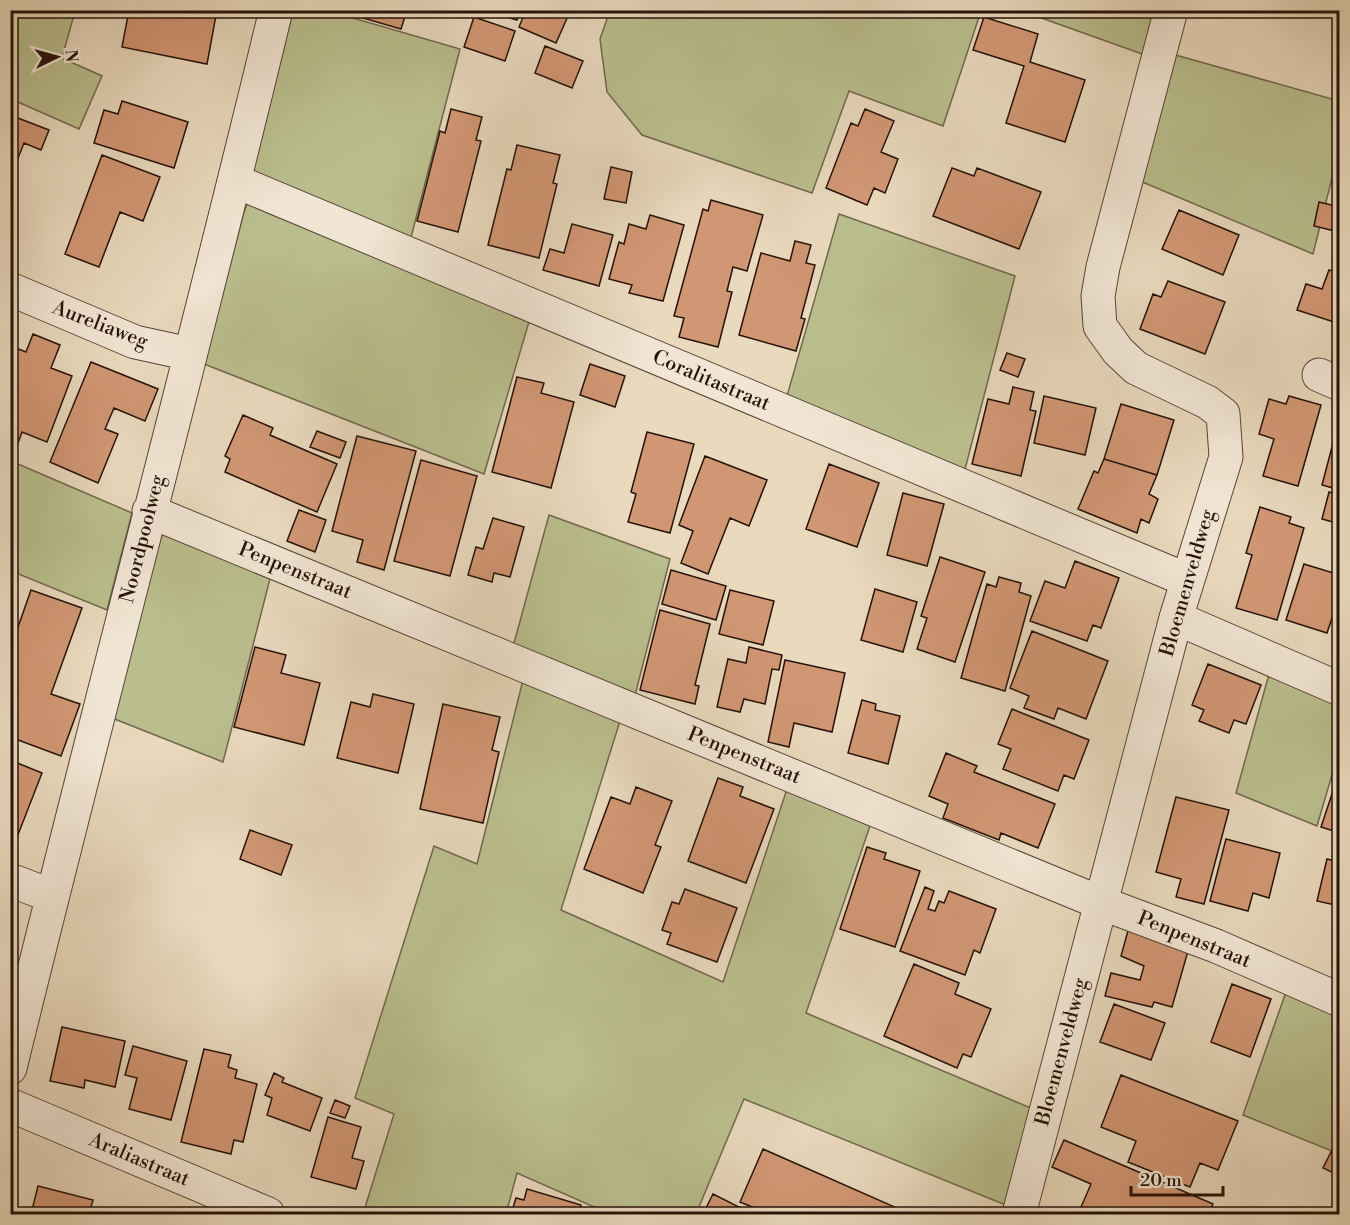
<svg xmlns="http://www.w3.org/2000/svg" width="1350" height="1225" font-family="'Libre Bodoni',serif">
<rect width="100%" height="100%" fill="#e9d9bd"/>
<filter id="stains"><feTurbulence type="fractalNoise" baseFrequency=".00333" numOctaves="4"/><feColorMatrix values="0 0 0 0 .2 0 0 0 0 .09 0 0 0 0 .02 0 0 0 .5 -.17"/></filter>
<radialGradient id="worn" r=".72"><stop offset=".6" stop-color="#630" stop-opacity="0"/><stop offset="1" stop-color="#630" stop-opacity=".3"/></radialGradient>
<path fill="#babe8e" stroke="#70684c" stroke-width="1.5" d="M11,10L75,11L62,58L102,76L79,129L11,99Z
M610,10H981V11L943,126L849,91L812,193L642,135L607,92L600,39Z
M293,11H329L460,49L409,245L254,172V165Z
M1022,11H1157L1145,55Z
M1172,54L1339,101V150L1313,254L1140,181Z
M253,200L531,315L484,474L204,364L244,212L247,204Z
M839,214L1015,276L963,477L785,403Z
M11,461L132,513L107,610L11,571Z
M549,515L670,559L632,707L511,654Z
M167,531L272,571L223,762L112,718L161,537Z
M1271,667L1339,697V751L1317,826L1236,793Z
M523,680L620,721L561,910L723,982L787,789L870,826L806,1013L1033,1109L1008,1206L744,1099L696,1214H610L517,1173L506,1214H363L394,1114L355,1098L434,846L477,864Z
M1288,986L1339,1008V1154L1243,1115Z"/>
<path fill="#d19774" stroke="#271209" stroke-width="1.5" d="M129,10H217L207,64L122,47Z
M365,10H407L401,29L363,18Z
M492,10H520L517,20L492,13Z
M526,10H555L568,16L556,43L519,27Z
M474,17L515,31L505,61L464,47Z
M984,17L1038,34L1030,62L1085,80L1065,142L1006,123L1024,66L973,50Z
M545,46L583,61L572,88L535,73Z
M122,101L188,122L174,168L94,143L104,110L118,114Z
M451,109L482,117L476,140L481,141L458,232L417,221L440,131L445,133Z
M865,109L894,121L881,152L898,159L885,193L874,188L867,205L826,188L851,123L858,126Z
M10,115L49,130L41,150L24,143L10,178Z
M517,145L560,155L553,183L557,184L539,258L488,245L507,169L511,170Z
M102,155L160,177L143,221L120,212L99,267L65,254Z
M611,167L632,172L626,203L604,199Z
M952,168L974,176L977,168L1041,192L1019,249L933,216Z
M711,200L763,215L747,271L733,267L727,291L732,292L718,347L679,337L684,318L674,316L703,209L708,211Z
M1319,202L1340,207L1335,231L1314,226Z
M1179,210L1239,235L1223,275L1162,249Z
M650,215L684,225L663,301L629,293L632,285L609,279L619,242L624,244L629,224L646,229Z
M572,224L613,235L599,286L543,270L550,249L564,253Z
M795,241L811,245L806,263L815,265L801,318L805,319L796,351L739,335L761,253L790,261Z
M1329,270L1340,273V324L1297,310L1306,284L1322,289Z
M1168,281L1225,302L1205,354L1140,329L1153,294L1161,297Z
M33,334L60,345L51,368L72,376L47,442L22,432L17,446L10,444V364L16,348L26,352Z
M1007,353L1025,359L1018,377L1000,370Z
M91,362L158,389L145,421L114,408L105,429L118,434L98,483L50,462Z
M590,364L625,376L615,407L580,395Z
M517,377L544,383L541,393L574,402L551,488L492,472Z
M1013,387L1034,392L1030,410L1036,411L1021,476L972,464L988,399L1009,404Z
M1044,396L1096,408L1085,455L1034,443Z
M1289,396L1321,405L1298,486L1263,476L1274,439L1259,434L1269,399L1286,404Z
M1121,404L1174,420L1157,475L1104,459Z
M243,415L273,428L270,435L337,464L317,512L225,472L230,459L225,456Z
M1338,424H1340V490L1322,485Z
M317,431L346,442L340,458L310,447Z
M647,432L694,444L670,533L628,522L636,494L631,492Z
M357,436L416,451L384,570L357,562L363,540L332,531Z
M705,456L767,480L749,526L730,518L708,574L681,563L693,531L679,525Z
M1104,459L1157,475L1149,494L1158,499L1149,523L1141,519L1137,533L1078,509L1094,471L1098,473Z
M421,460L477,476L450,576L394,561Z
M829,464L879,483L857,547L806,529Z
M1329,492L1340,495V524L1322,519Z
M903,493L944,504L927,566L887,555Z
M1260,507L1291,517L1289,523L1304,528L1277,620L1236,608L1252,555L1246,553Z
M299,510L326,520L315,552L287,541Z
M493,518L524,527L510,577L494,573L492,582L468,575L476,547L483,549Z
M940,557L985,572L955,662L917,649L927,618L921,616Z
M1075,561L1119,578L1101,628L1093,625L1087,641L1030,621L1045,581L1065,588Z
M1304,564L1340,575V617L1333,615L1327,633L1286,620Z
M671,570L726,586L716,620L662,604Z
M999,577L1021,583L1019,592L1031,596L1005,691L961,678L987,584L996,587Z
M875,589L917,602L903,652L861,640Z
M31,590L82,608L51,694L80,704L61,756L10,737V628L17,630Z
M730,590L774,601L763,645L719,634Z
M660,610L710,624L695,685L699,686L695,704L640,690Z
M1032,631L1108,661L1086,719L1058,708L1054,719L1024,708L1029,696L1010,688Z
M255,647L286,655L281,673L320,683L304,745L234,727Z
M749,647L782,655L779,670L772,669L765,704L744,699L740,712L717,707L728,659L746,663Z
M785,660L845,673L832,732L794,723L789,747L768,742Z
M1208,664L1261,685L1246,724L1234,720L1229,733L1199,721L1204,710L1192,705Z
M373,694L414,704L398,773L337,758L351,702L370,707Z
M862,700L876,704L875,710L900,716L888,764L848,753Z
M443,704L500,717L492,750L499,752L483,823L420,809Z
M1012,709L1089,740L1074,779L1064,775L1058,791L1003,769L1011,749L998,744Z
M946,753L977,766L974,772L1055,804L1038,848L1001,833L999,840L943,818L948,804L929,796Z
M10,760L42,773L14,845L10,843Z
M1340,770V833L1321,827Z
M718,778L743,787L740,796L774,809L746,883L688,861Z
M636,787L672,801L655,845L661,847L643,893L584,869L611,797L630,804Z
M1176,797L1229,810L1204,904L1176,897L1181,879L1156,872Z
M250,830L292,845L281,875L240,859Z
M1226,839L1280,853L1269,898L1253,893L1248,911L1210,901Z
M867,847L886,853L884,859L920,871L895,947L840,929Z
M1327,859L1340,862V906L1317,901Z
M925,887L934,891L928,909L935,911L939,901L944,903L949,891L996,909L980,953L974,950L965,975L900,951Z
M685,889L737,908L717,962L667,944L671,933L662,930L672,902L679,904Z
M1129,927L1188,951L1172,1007L1154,1002L1152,1007L1105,996L1111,973L1140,980L1144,966L1121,956Z
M914,964L959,983L955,994L991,1009L971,1057L963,1054L957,1068L884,1036Z
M1232,984L1271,999L1250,1057L1211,1042Z
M1114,1004L1165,1023L1151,1060L1100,1042Z
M62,1027L125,1041L115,1087L85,1080L84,1088L50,1081Z
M133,1046L187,1061L171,1120L129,1109L137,1078L125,1075Z
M204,1049L231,1055L228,1067L237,1070L235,1078L257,1084L243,1142L234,1140L231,1154L181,1142Z
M274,1073L284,1078L282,1082L322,1098L310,1131L267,1115L272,1098L265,1095Z
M1121,1075L1238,1121L1218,1170L1200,1163L1190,1187L1128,1162L1136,1141L1101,1127Z
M335,1100L350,1106L345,1118L330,1113Z
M328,1117L361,1127L352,1158L364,1161L356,1189L311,1177Z
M1064,1140L1213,1204L1209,1214H1078L1091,1184L1052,1167Z
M763,1149L897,1208L894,1214H769L740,1202Z
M1332,1150L1340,1153V1176L1323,1168Z
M38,1186L93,1200L89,1214H18L19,1211L31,1214Z
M527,1189L581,1205L578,1214H511L516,1198L524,1200Z
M713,1194L743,1209L741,1214H703Z"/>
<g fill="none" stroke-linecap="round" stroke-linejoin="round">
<defs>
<path id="minor" d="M235,181L1187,580
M10,289L135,342L190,354
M1319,375L1340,384
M149,511L1101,903L1216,946L1340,1000
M1176,618L1340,689
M10,880L52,896
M10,1068C96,715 191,364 276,10
M10,1105L268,1214
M1019,1214L1176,618L1226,457L1223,414L1207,402L1136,368L1118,351L1100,326L1098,296L1103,267L1171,10"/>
</defs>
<use href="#minor" stroke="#584436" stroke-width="35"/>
<use href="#minor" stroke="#f1e6d4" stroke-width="33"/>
</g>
<g text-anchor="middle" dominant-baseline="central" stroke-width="5" stroke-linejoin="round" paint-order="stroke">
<g font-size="20" fill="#271209" stroke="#f1e6d4">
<text transform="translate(100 325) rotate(21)">Aureliaweg</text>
<text transform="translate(711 381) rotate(23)">Coralitastraat</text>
<text transform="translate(143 539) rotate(-76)">Noordpoolweg</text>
<text transform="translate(295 571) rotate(22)">Penpenstraat</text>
<text transform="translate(1188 583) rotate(-74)">Bloemenveldweg</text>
<text transform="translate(744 756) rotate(22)">Penpenstraat</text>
<text transform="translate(1194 940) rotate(22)">Penpenstraat</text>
<text transform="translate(1062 1052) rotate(-75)">Bloemenveldweg</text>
<text transform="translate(139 1160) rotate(23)">Araliastraat</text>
</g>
</g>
<rect width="1350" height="1225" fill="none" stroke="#e9d9bd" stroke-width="36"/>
<rect x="12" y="12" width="1326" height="1201" fill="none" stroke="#271209" stroke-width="3"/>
<rect x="18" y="18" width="1314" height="1189" fill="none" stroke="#271209" stroke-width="1.5"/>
<g transform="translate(57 57) rotate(85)" stroke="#f1e6d4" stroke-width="4.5" paint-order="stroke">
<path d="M0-4.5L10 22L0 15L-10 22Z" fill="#271209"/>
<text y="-9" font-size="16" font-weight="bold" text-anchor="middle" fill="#271209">N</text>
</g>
<path d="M1131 1186v9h92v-9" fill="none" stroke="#271209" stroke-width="3"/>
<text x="1140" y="1186" font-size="18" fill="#271209" stroke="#f1e6d4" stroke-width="4.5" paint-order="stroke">20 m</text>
<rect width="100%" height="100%" filter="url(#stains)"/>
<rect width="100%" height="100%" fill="url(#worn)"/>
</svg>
